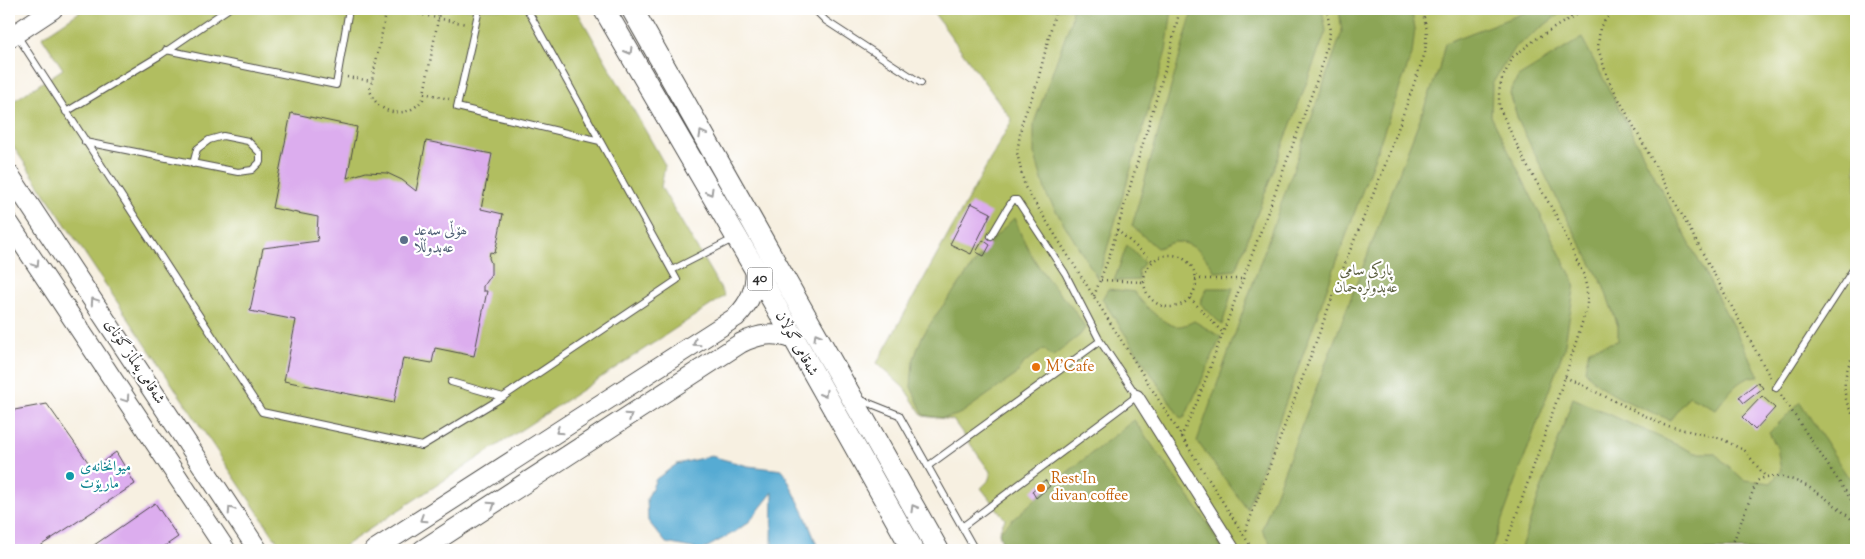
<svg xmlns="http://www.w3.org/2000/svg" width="1865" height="559" font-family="'Sorts Mill Goudy',Amiri,serif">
<rect width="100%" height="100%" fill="#fff"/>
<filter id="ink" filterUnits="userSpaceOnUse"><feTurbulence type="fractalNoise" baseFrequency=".02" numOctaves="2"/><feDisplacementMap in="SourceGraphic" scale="10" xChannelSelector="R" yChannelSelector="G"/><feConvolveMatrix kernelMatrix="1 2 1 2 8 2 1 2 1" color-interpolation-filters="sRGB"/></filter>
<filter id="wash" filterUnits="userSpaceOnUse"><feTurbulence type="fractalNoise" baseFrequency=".0096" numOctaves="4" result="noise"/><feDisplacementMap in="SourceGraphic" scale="20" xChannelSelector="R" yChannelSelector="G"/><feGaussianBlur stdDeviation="1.12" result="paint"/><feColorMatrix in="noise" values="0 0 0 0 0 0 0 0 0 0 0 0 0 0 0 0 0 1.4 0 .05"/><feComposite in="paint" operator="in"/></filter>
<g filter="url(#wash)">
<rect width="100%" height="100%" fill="#f7f0e1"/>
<path fill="#b1be60" stroke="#6e7446" d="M84,9H576L665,165L661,187L725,296L338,550H283L9,140V104L63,69L42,37Z
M931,9H1856V550H1004L999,532L1005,519L981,488L988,481L991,473L953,420L923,416L904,388L877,363L1012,120Z"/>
<path fill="#8ca556" stroke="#5c6840" d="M1072,9H1172L1166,51L1098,279L1047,196L1034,153V123L1071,21Z
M1193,9H1322L1326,31L1236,270L1215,272C1207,257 1194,242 1176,242C1170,242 1162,247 1157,248L1132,226Z
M1339,9H1411L1415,28L1412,54L1247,509L1197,441L1342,32Z
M1534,9H1566L1514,48L1492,84L1491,116L1575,284L1564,349L1491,550H1274L1262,529L1439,69L1445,43Z
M1582,38L1759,376C1739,376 1728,394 1716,409L1689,396L1670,420C1642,407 1603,396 1585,370L1589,349L1618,341V326L1603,285L1564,213L1518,120L1510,93L1518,77Z
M1014,218C1023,241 1034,262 1050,282C1062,298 1077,310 1085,328L1080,335L1052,357L1044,349L1024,363L1016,375L963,412C950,419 939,419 924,415L911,387L913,361L922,337L936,315L993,239Z
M1127,245L1144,263L1138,271L1139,280L1114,281Z
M1207,288H1233L1222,325L1200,303Z
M1108,289L1134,292C1142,303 1161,323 1175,326C1181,327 1189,324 1194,321L1221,337L1185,417L1181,419L1102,299Z
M1573,398L1695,453H1714L1744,480L1771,483L1781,471L1777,447L1769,433L1800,402L1846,474L1856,481V550H1520Z
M1134,420L1208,524L1223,550H1004L999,532L1050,486Z"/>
<path fill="#57abd3" stroke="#416b7f" d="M711,456L748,466L783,470L805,515L819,550H774L772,543L773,492L750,521L735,532L702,550L666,543L648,521L647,499L656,479L677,464Z"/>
<g id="blocks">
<path fill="#dcadee" d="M291,113L357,127L347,178L366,172L387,173L402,180L416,191L426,141L492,154L481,209L503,214L495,253L490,252L489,258L491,263V274L483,286V291H487L474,356L435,348L432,363L403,358L394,403L284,381L296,320L250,311L263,248L318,241L317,233L318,217L272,208Z
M971,203L991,213L971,254L950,244Z
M983,240L990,245L984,256L976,252Z
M1758,382L1763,388L1744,403L1739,397Z
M1762,396L1775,408L1755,430L1742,417Z
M47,404L93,469L116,452L135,484L34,550H9V411Z
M1045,480L1050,486L1036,498L1032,491Z
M155,503L178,537L159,550H87Z"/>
</g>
</g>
<g filter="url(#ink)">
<use href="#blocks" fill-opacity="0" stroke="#4a4946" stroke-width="1"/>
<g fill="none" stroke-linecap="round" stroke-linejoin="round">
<defs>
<path id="lane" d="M479,9L457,107L600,141
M814,9L826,21L921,83
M9,23L262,412L422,446L503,397L677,280L527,9
M166,50L336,85L349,9
M66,112L159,56L228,9
M85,142L238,172L252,170L260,162V153L248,141L223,136L209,140L197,149L193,164
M672,270L733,239
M451,382L503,397
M1776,388L1856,265
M859,399L899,415L975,550
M928,466L1100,341
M962,527L1137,396L1100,341L1065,273L1017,200H1013L1007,209L991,236"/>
<path id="street" d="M1137,396L1234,550"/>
<path id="secondary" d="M9,38L53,9
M9,174L258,550
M9,223L226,550
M374,550L736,317C750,303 756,289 755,269
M422,550L741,343C759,334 774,332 793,339"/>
<path id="primary" d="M604,9L755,269L913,550
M632,9L938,550"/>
</defs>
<use href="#lane" stroke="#4a4946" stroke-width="8"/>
<use href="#street" stroke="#4a4946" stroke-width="14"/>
<use href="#secondary" stroke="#4a4946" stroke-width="21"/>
<use href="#primary" stroke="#4a4946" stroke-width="23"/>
<path stroke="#4a4946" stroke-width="2.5" stroke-dasharray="1 4" stroke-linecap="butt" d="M387,9L370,90C377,116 408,120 423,99L440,9
M394,9L466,24
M1056,9L1037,84L1022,122L1017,153L1025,187L1253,550
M1614,9L1600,27L1598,48L1608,79L1770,377
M347,77L372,81
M424,93L449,99
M1117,230L1154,262
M1144 281a26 26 0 1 1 52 0a26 26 0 1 1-52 0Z
M1195,279H1243
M1101,280L1144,282
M1094,296L1109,257L1169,56L1180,9
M1190,298L1223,333
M1856,351C1843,370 1839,400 1856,418
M1565,377L1664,425L1722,439L1745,451L1765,476
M1781,395L1856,507
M1181,437L1198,400L1321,69L1330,32L1327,9
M1244,535L1349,253L1384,168L1425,53L1427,31L1422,9
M1504,550L1565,377L1587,307V290L1584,276L1557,217L1526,164L1507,124L1499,107V92L1502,79L1513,57L1536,39L1585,9
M1730,550L1757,481C1787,462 1834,504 1856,523"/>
<use href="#lane" stroke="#fff" stroke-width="6"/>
<use href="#street" stroke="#fff" stroke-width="12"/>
<use href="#secondary" stroke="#fff" stroke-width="19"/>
<use href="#primary" stroke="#fff" stroke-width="21"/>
</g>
<defs><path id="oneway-chevron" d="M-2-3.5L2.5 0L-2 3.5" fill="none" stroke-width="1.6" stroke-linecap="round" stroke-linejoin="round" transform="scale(1.25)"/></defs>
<g stroke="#a0a0a0">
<use href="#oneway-chevron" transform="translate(629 51) rotate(60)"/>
<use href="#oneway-chevron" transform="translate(702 134) rotate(-119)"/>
<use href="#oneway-chevron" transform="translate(710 192) rotate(60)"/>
<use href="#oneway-chevron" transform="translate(36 264) rotate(56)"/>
<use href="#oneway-chevron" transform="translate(94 301) rotate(-124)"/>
<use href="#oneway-chevron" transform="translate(817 336) rotate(-120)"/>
<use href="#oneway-chevron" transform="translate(696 343) rotate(147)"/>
<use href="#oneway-chevron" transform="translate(824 394) rotate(60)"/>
<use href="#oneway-chevron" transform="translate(126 399) rotate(56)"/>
<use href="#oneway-chevron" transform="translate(629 416) rotate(-33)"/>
<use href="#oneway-chevron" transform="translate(559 431) rotate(147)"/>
<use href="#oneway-chevron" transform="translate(492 505) rotate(-33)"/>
<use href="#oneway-chevron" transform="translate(914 508) rotate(-120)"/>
<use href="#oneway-chevron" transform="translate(231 510) rotate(-123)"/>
<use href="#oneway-chevron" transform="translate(423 519) rotate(147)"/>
</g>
</g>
<circle fill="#5c6f8a" stroke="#fff" stroke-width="2" cx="404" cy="240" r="5"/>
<g fill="#e8710a" stroke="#fff" stroke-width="2">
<circle cx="1036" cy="367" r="5"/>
<circle cx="1041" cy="488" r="5"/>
</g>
<circle fill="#0f9aa8" stroke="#fff" stroke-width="2" cx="70" cy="476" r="5"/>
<g text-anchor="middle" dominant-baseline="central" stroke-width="4.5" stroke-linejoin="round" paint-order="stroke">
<rect fill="#fff" stroke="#6b6b6b" stroke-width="1" x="747.5" y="267.5" width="25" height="23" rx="4"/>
<g font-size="14" font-weight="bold" fill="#2b2b2b">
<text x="760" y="279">40</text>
</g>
<g font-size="15" fill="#4e5e75" stroke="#fff" text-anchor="start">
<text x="414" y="231">ھۆڵی سەعد<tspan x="414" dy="17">عەبدوڵڵا</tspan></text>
</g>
<g font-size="15" fill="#5a5e3e" stroke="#fff">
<text x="1366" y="271">پارکی سامی<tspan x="1366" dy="17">عەبدولڕەحمان</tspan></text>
</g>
<g font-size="15" fill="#2b2b2b" stroke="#fff">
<text transform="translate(796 344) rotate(61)">شەقامی گوڵان</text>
<text transform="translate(134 362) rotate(57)">شەقامی یەڵماز گۆنای</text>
</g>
<g font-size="15" fill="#c56008" stroke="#fff" text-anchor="start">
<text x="1046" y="367">M'Cafe</text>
<text x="1051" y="479">Rest In<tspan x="1051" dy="17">divan coffee</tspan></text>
</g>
<g font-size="15" fill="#0d838f" stroke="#fff" text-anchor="start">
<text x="80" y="467">میوانخانەی<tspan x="80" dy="17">ماریۆت</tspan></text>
</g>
</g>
<rect width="1865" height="559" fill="none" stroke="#fff" stroke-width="30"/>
</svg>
